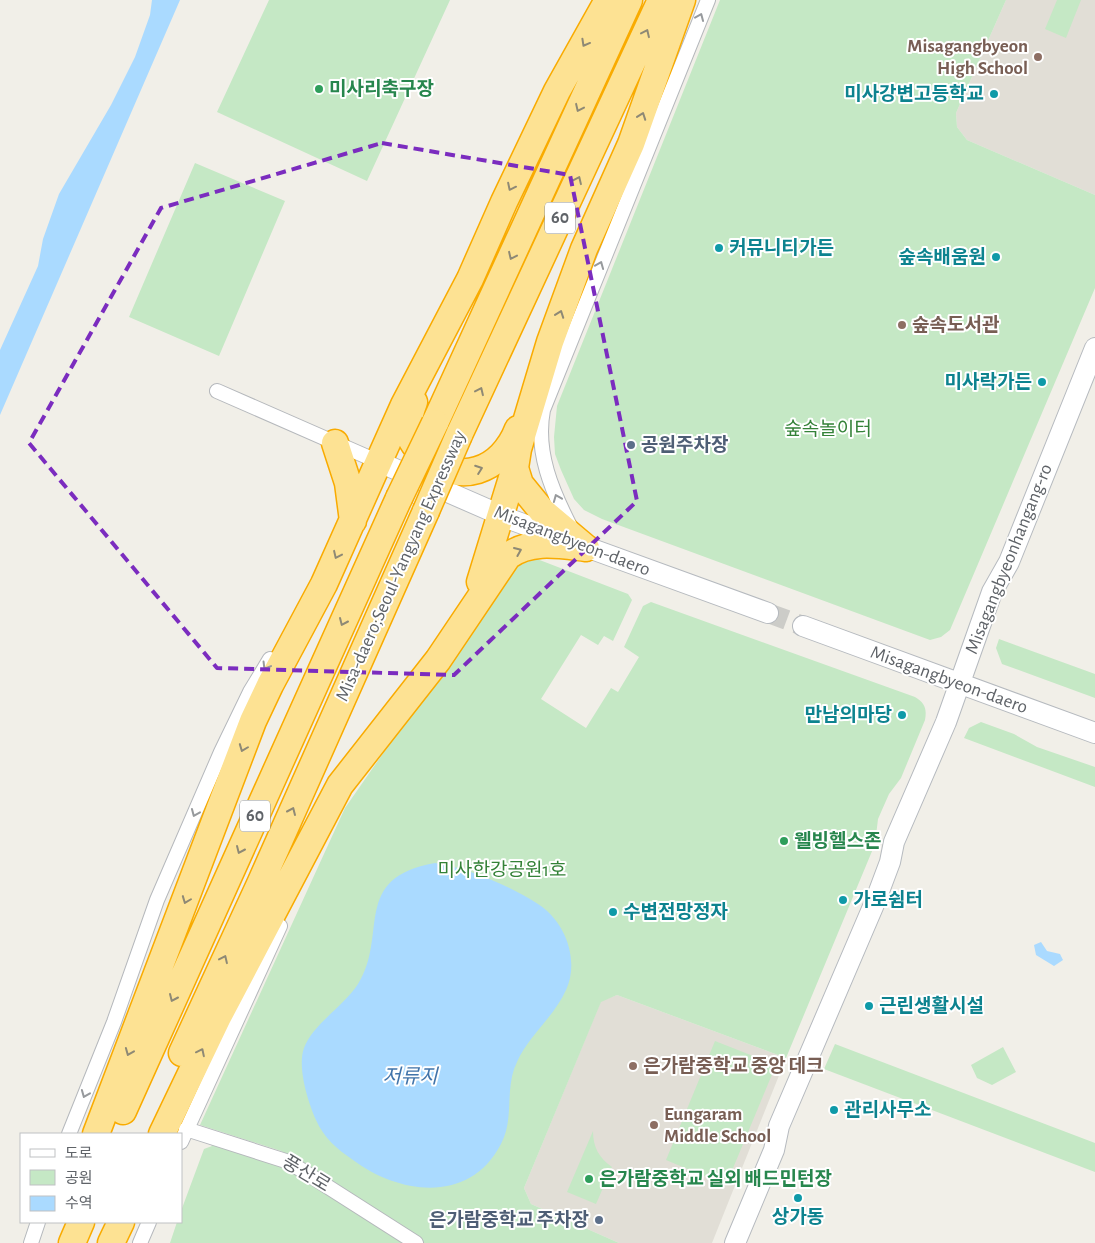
<svg xmlns="http://www.w3.org/2000/svg" width="1095" height="1243" font-family="'Alegreya Sans','Noto Sans KR',sans-serif">
<rect width="100%" height="100%" fill="#f1efe8"/>
<path fill="#e1ded6" d="M1006,0H1095V195L967,140L957,127L956,113Z
M617,995L786,1058L712,1243H619L531,1204L524,1188L601,1001Z"/>
<path fill="#c5e8c5" d="M269,0H450L367,181L217,112Z
M720,0H1006L956,113L957,127L967,140L1095,195V288L950,630L941,637L930,640L602,519L584,510L574,499L561,470L555,454L554,437L557,406Z
M1057,0H1081L1066,38L1045,29Z
M195,163L285,201L219,356L129,317Z
M537,559L628,594L632,600L613,641L604,636L598,645L581,635L541,699L586,728L611,688L618,692L639,657L624,647L643,606L651,602L915,697C925,703 927,709 925,720L901,778L889,794L878,819L875,844L786,1058L617,995L601,1002L524,1188L531,1204L619,1243H424L281,1151L200,1125L345,808L455,650L496,577L523,562Z
M999,639L1095,674V698L1002,664L996,648Z
M981,722L1014,734L1037,747L1095,767V787L964,738L969,728Z
M715,1041L776,1065L726,1185L666,1160Z
M835,1044L1095,1143V1172L824,1069Z
M1003,1047L1016,1072L992,1085L977,1078L971,1065Z
M593,1131C593,1147 599,1158 612,1167L596,1204L567,1192Z
M208,1141L277,1162L404,1243H170L177,1222H181V1211L204,1149L212,1146Z"/>
<path fill="#aadaff" d="M152,0H180L0,415V350L38,266L43,239L59,194L111,105L135,57L150,15Z
M435,863C470,869 508,885 538,904C565,921 580,960 566,990C554,1017 529,1035 517,1062C504,1088 515,1118 501,1144C470,1204 400,1195 353,1160C337,1149 324,1138 316,1120C308,1102 297,1067 304,1048C313,1024 344,1006 358,984C389,935 350,878 435,863Z
M1041,942L1047,951L1060,954L1063,960L1054,966L1036,955L1034,945Z"/>
<g fill="none" stroke-linecap="round" stroke-linejoin="round">
<path stroke="#ccccc8" stroke-width="20" stroke-dasharray="20 10" stroke-linecap="butt" d="M768,613L803,626"/>
<defs>
<path id="street" d="M217,391L379,462
M571,528C552,491 535,452 543,410L708,0
M186,1129L289,1162L416,1243
M69,1134L114,1022L157,900L221,752L250,692L270,659
M181,1142L280,926
M31,1243L38,1222
M140,1243L149,1222"/>
<path id="secondary" d="M379,462L512,520L768,613
M803,626L1095,733
M735,1243L774,1150L779,1126L875,902L890,862L894,842L946,722L992,592L1009,562L1095,348"/>
<path id="highway" d="M414,402C410,412 407,421 409,432C410,441 417,448 423,454C458,488 502,471 518,429
M435,423L629,0
M459,435L661,0
M335,443L348,483L353,521
M586,548L542,511L520,484L515,468L518,449L550,342L584,249L631,144L682,0
M480,582L515,468
M182,1053L260,884L426,511
M123,1111L399,498
M96,1134L253,721L270,685L324,584L404,405L470,279L504,202L557,91L608,0
M162,1134L218,1017L340,785L438,660L508,556C531,539 560,545 586,548
M72,1243L81,1222
M111,1243L121,1222"/>
</defs>
<use href="#street" stroke="#b5b8bc" stroke-width="16"/>
<use href="#secondary" stroke="#b6babf" stroke-width="22"/>
<use href="#highway" stroke="#f9ab00" stroke-width="29"/>
<use href="#street" stroke="#fff" stroke-width="14"/>
<use href="#secondary" stroke="#fff" stroke-width="20"/>
<use href="#highway" stroke="#fde293" stroke-width="26"/>
<defs>
<path id="highway-bridge" d="M399,498L435,423
M426,511L459,435"/>
</defs>
<use href="#highway-bridge" stroke="#f9ab00" stroke-width="29" stroke-linecap="butt"/>
<use href="#highway-bridge" stroke="#fde293" stroke-width="26"/>
</g>
<defs><path id="oneway-chevron" d="M-2-3.5L2.5 0L-2 3.5" fill="none" stroke-width="1.6" stroke-linecap="round" stroke-linejoin="round" transform="scale(1.25)"/></defs>
<g stroke="#979a9d">
<use href="#oneway-chevron" transform="translate(700 17) rotate(-67)"/>
<use href="#oneway-chevron" transform="translate(600 265) rotate(-68)"/>
<use href="#oneway-chevron" transform="translate(557 498) rotate(-112)"/>
<use href="#oneway-chevron" transform="translate(266 666) rotate(121)"/>
<use href="#oneway-chevron" transform="translate(195 813) rotate(113)"/>
<use href="#oneway-chevron" transform="translate(85 1094) rotate(112)"/>
</g>
<g stroke="#8e8975">
<use href="#oneway-chevron" transform="translate(646 33) rotate(-65)"/>
<use href="#oneway-chevron" transform="translate(585 43) rotate(119)"/>
<use href="#oneway-chevron" transform="translate(579 108) rotate(115)"/>
<use href="#oneway-chevron" transform="translate(642 116) rotate(-70)"/>
<use href="#oneway-chevron" transform="translate(578 180) rotate(-65)"/>
<use href="#oneway-chevron" transform="translate(511 187) rotate(116)"/>
<use href="#oneway-chevron" transform="translate(512 256) rotate(115)"/>
<use href="#oneway-chevron" transform="translate(560 314) rotate(-70)"/>
<use href="#oneway-chevron" transform="translate(480 391) rotate(-65)"/>
<use href="#oneway-chevron" transform="translate(479 469) rotate(-20)"/>
<use href="#oneway-chevron" transform="translate(518 551) rotate(-23)"/>
<use href="#oneway-chevron" transform="translate(337 555) rotate(115)"/>
<use href="#oneway-chevron" transform="translate(343 622) rotate(114)"/>
<use href="#oneway-chevron" transform="translate(243 748) rotate(111)"/>
<use href="#oneway-chevron" transform="translate(292 811) rotate(-66)"/>
<use href="#oneway-chevron" transform="translate(240 850) rotate(114)"/>
<use href="#oneway-chevron" transform="translate(186 900) rotate(111)"/>
<use href="#oneway-chevron" transform="translate(224 959) rotate(-65)"/>
<use href="#oneway-chevron" transform="translate(173 998) rotate(114)"/>
<use href="#oneway-chevron" transform="translate(129 1052) rotate(112)"/>
<use href="#oneway-chevron" transform="translate(201 1052) rotate(-64)"/>
</g>
<path fill="none" stroke="#7b2cbf" stroke-width="4" stroke-dasharray="10 6" stroke-linejoin="round" d="M382,143L570,175L637,501L454,675L217,668L29,443L161,208Z"/>
<g fill="#8d6e63" stroke="#fff" stroke-width="2">
<circle cx="1038" cy="57" r="5"/>
<circle cx="902" cy="325" r="5"/>
<circle cx="633" cy="1066" r="5"/>
<circle cx="654" cy="1125" r="5"/>
</g>
<g fill="#2e9e5b" stroke="#fff" stroke-width="2">
<circle cx="319" cy="89" r="5"/>
<circle cx="784" cy="841" r="5"/>
<circle cx="589" cy="1179" r="5"/>
</g>
<g fill="#0f9aa8" stroke="#fff" stroke-width="2">
<circle cx="994" cy="94" r="5"/>
<circle cx="719" cy="248" r="5"/>
<circle cx="996" cy="257" r="5"/>
<circle cx="1042" cy="382" r="5"/>
<circle cx="902" cy="715" r="5"/>
<circle cx="843" cy="900" r="5"/>
<circle cx="613" cy="912" r="5"/>
<circle cx="869" cy="1006" r="5"/>
<circle cx="834" cy="1110" r="5"/>
<circle cx="798" cy="1198" r="5"/>
</g>
<g fill="#5c6f8a" stroke="#fff" stroke-width="2">
<circle cx="631" cy="445" r="5"/>
<circle cx="599" cy="1220" r="5"/>
</g>
<g text-anchor="middle" dominant-baseline="central" stroke-width="4" stroke-linejoin="round" paint-order="stroke">
<g fill="#fff" stroke="#8f9295" stroke-width="1">
<rect x="545" y="202.5" width="30" height="31" rx="4"/>
<rect x="240" y="800.5" width="30" height="31" rx="4"/>
</g>
<g font-size="18" font-weight="bold" fill="#5f6368">
<text x="560" y="218">60</text>
<text x="255" y="816">60</text>
</g>
<g font-size="19" font-weight="bold" fill="#785e54" stroke="#fff" text-anchor="start">
<text x="1028" y="46" text-anchor="end">Misagangbyeon<tspan x="1028" dy="22">High School</tspan></text>
<text x="912" y="325">숲속도서관</text>
<text x="643" y="1066">은가람중학교 중앙 데크</text>
<text x="664" y="1114">Eungaram<tspan x="664" dy="22">Middle School</tspan></text>
</g>
<g font-size="19" font-weight="bold" fill="#27864d" stroke="#fff" text-anchor="start">
<text x="329" y="89">미사리축구장</text>
<text x="794" y="841">웰빙헬스존</text>
<text x="599" y="1179">은가람중학교 실외 배드민턴장</text>
</g>
<g font-size="19" font-weight="bold" fill="#0d838f" stroke="#fff" text-anchor="start">
<text x="984" y="94" text-anchor="end">미사강변고등학교</text>
<text x="729" y="248">커뮤니티가든</text>
<text x="986" y="257" text-anchor="end">숲속배움원</text>
<text x="1032" y="382" text-anchor="end">미사락가든</text>
<text x="892" y="715" text-anchor="end">만남의마당</text>
<text x="853" y="900">가로쉼터</text>
<text x="623" y="912">수변전망정자</text>
<text x="879" y="1006">근린생활시설</text>
<text x="844" y="1110">관리사무소</text>
<text x="798" y="1217" text-anchor="middle">상가동</text>
</g>
<g font-size="19" fill="#348238" stroke="#fff">
<text x="828" y="429">숲속놀이터</text>
<text x="502" y="870">미사한강공원1호</text>
</g>
<g font-size="19" font-weight="bold" fill="#4e5e75" stroke="#fff" text-anchor="start">
<text x="641" y="445">공원주차장</text>
<text x="589" y="1220" text-anchor="end">은가람중학교 주차장</text>
</g>
<g font-size="19" fill="#5f6368" stroke="#fff">
<text transform="translate(572 541) rotate(21)">Misagangbyeon-daero</text>
<text transform="translate(1009 559) rotate(-68)">Misagangbyeonhangang-ro</text>
<text transform="translate(401 566) rotate(-66)">Misa-daero;Seoul-Yangyang Expressway</text>
<text transform="translate(949 680) rotate(20)">Misagangbyeon-daero</text>
<text transform="translate(306 1174) rotate(31)">풍산로</text>
</g>
<g font-size="20" font-style="italic" fill="#4174aa" stroke="#fff">
<text x="410" y="1077">저류지</text>
</g>
</g>
<rect x="20" y="1133" width="162" height="90" fill="#ffffff" stroke="#bfc1c3"/>
<rect x="30" y="1149" width="25" height="8" fill="#ffffff" stroke="#bfc1c3"/>
<text x="65" y="1158" font-size="15" fill="#5f6368">도로</text>
<rect x="30" y="1170" width="25" height="15" fill="#c5e8c5" stroke="#bfc1c3"/>
<text x="65" y="1183" font-size="15" fill="#5f6368">공원</text>
<rect x="30" y="1196" width="25" height="15" fill="#aadaff" stroke="#bfc1c3"/>
<text x="65" y="1208" font-size="15" fill="#5f6368">수역</text>
</svg>
